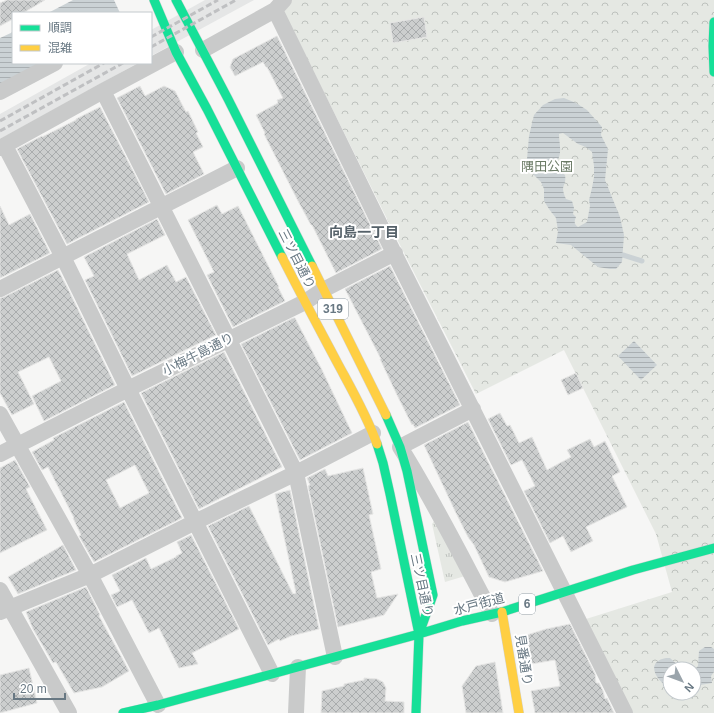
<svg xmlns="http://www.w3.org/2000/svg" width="714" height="713" font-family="Helvetica,'Noto Sans JP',sans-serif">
<defs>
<pattern id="grass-tufts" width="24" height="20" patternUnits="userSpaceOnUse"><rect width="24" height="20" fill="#e5e8e3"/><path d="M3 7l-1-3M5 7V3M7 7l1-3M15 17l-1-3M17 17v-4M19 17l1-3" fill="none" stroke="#bdc1bd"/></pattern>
<pattern id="forest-crowns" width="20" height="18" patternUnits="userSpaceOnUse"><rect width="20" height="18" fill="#e5e8e3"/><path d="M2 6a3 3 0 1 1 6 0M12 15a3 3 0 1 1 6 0" fill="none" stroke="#bdc1bd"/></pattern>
<pattern id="water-rules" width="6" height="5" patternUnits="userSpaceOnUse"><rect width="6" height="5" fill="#cbd2d5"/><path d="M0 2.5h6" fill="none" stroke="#a9afb2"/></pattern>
<pattern id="building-cross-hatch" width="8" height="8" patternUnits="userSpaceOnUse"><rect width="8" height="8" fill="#cccece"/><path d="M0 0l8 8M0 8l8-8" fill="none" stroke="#a9acad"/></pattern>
</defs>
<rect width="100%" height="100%" fill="#f6f6f5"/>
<path fill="#e5e6e6" d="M205,0H254L151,56V30Z
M91,63H138L0,139V114Z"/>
<path fill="url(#grass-tufts)" d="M434,521H436L465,576L445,582L432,524Z"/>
<path fill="url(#forest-crowns)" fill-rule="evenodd" d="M278,0H714V713H633L586,619L672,592L656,534L564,350L476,394L402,249ZM670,669H694V693H670Z"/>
<path fill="url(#water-rules)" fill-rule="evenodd" d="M73,0H169L144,13H48Z
M13,32V63H50L0,89V38Z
M564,98L576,103L587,110L602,127L601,135L608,149L605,180L620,217L624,235L622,262L616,269H610L598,267L571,245L556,243L558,231L556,218L549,209L544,201V189L541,182L531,172L527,159L529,136L534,115L543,105L555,99ZM563,133L578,144L586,147L592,152L594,166V177L592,188L589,200L590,206L587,222L578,227C574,224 574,222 576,217L573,214L574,208L572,201L566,199C559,184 567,187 565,175L558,169L556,162C563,155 559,143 559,134Z
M634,341L657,365L641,380L618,356Z
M705,647H711L714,649V672L711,676L712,683L694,686V670L698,666L699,651Z
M666,658H670L682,669H670V688C657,682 644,662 666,658Z"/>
<path fill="#f6f6f5" d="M114,0H171L148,13H120Z"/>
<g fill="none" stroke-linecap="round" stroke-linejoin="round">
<path stroke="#cbd2d5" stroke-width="5" d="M623,255L642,261"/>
</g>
<path fill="url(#building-cross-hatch)" stroke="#e6e6e5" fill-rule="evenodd" d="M7,0H45L23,13H13V19L0,26V3Z
M424,17L427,37L393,43L390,23Z
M277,36L382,249L336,273L312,225H311L298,201L264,134L265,133L256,115L278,103L277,100L283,98L267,67H266L263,62L235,76L230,67L233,59Z
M140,86L145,96L164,86L175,91L186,112L188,111L198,132L196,133L203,147L193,152L204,174L166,194L117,98Z
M100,107L149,202L67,244L17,149L42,136V137L76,120V119Z
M217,205L222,214L238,206L279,287H278L285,301L233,327L207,275L214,272L188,220Z
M0,206L9,225L30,214L50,253L0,278Z
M157,219L165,235L127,254L139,280L167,265L176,282L186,277L216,335L132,376L85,280L94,276L84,257Z
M390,266L460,405L415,428L413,424L412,425L397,395L380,359H381L345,289Z
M58,270L67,287L115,385L44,421L32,396L61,381L49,357L18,372L34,404L12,415L0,393V298L4,297Z
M293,318H295L322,370L352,433L300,460L241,344Z
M224,352L282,467L199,509L141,393Z
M576,373L583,388L568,395L561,380Z
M124,402L182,518L94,562L79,536L81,535L73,518H74L48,467L42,470L32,452L54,440L53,438ZM135,465L149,493L120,508L106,480Z
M500,413L507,426L510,425L519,443L532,437L547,470L571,457L567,450L590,439L594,447L605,441L620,472L612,476L627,507L586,527L593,541L571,552L563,536L550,543L524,491L535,486L522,460L511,465L488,419Z
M468,422L543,571L505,582L489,577L474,545L468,537L455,511L424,445Z
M15,460L30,487L26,489L47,530L0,553V468Z
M363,468L373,514L369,515L381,569L371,572L377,598L398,594L384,615L338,627L308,486L310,485L307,478L325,469L328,476Z
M290,490L319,629L291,636L280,641L279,639L268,645L208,526L249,506L293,594L296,593L275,494Z
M191,535L239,629L192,653L198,664L179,668L159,628L149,633L132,600L117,607L111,595L120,591L112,575L146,558L151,569L176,557V556L182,553L177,542Z
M63,545L76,570L18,594L8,577Z
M86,587L100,615L99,616L129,671L102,687L74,693L56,662L53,663L33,629L26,612Z
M570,624L595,674L596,683H599L603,691L605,699L607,698L614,713H535L531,691L560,686L555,660L525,665L522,643L527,635L546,629Z
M495,662L503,713H466L462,686L476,666Z
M29,668L37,703L0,713V675Z
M364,678L377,679L383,682L386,688L385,701L404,702V713H321L322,691L344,686V684L364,680Z"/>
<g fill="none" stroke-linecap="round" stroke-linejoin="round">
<defs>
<path id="fast" d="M154,0L176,52L207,109L282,257
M176,0L228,99L312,266
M714,22L713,46L714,72
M386,415L400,447L407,471L433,595L419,634
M377,444L383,463L390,494L419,634
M123,713L158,705L419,634
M416,713L419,634L462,621L502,612L633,570L714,548"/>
<path id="slow" d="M282,257C300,293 319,328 338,364C352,390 367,416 377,444
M312,266L386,415
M502,612L519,713"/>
</defs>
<use href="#fast" stroke="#d2d3d3" stroke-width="10"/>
<use href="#slow" stroke="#d2d3d3" stroke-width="10"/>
<path stroke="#c9caca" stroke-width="16" d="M275,10L390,245L625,713
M203,50L275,10L284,0
M103,91L296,473L335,657
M0,92L55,63
M5,146L63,257L122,377L272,674
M0,148L103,91L176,52
M0,289L237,168
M473,409L400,447C434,501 462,558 492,614
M0,414L90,575L158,705
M0,454L128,389L305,302L323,290L395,253
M0,590L69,713
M0,612L90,575L195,522L296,473L373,433
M296,713L298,667"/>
<use href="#fast" stroke="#16e098" stroke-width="9"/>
<use href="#slow" stroke="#ffcf43" stroke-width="9"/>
<path stroke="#bfc0c2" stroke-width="3" stroke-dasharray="6 3" stroke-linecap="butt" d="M151,37L218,0
M151,47L236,0
M0,121L104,63
M0,131L123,63"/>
</g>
<g text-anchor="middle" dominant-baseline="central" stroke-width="4" stroke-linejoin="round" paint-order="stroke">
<g fill="#fff" stroke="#95a0a8" stroke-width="1">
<rect x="318" y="299" width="30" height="20" rx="3"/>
<rect x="519" y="594" width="16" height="20" rx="3"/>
</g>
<g font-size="12" font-weight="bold" fill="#687883">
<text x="333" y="309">319</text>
<text x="527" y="604">6</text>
</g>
<g font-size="13" fill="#6b7b66" stroke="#fff">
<text x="547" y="166">隅田公園</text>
</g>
<g font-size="13" fill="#687883" stroke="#fff">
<text transform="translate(297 259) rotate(63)">三ツ目通り</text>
<text transform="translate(198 354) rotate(-27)">小梅牛島通り</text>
<text transform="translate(422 585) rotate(78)">三ツ目通り</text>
<text transform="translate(479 604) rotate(-15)">水戸街道</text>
<text transform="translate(524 660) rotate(81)">見番通り</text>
</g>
<g font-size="14" font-weight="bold" fill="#556169" stroke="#fff">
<text x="364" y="232">向島一丁目</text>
</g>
</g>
<rect x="12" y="12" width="140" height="52" fill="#ffffff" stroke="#c3c9cd"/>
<rect x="20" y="25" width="20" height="6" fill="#16e098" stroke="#c3c9cd"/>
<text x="48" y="32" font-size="12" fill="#687883">順調</text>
<rect x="20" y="45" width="20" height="6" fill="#ffcf43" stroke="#c3c9cd"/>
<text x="48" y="52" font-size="12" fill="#687883">混雑</text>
<g transform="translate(682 681) rotate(132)"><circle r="19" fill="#ffffff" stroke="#c3c9cd"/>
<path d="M0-3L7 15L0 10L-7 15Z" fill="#9aa4ab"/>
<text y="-6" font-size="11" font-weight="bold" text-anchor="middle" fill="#687883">N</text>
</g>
<path d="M14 693v6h51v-6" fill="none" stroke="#687883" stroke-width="2"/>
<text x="20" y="693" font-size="12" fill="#687883" stroke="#ffffff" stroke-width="3" paint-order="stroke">20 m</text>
</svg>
